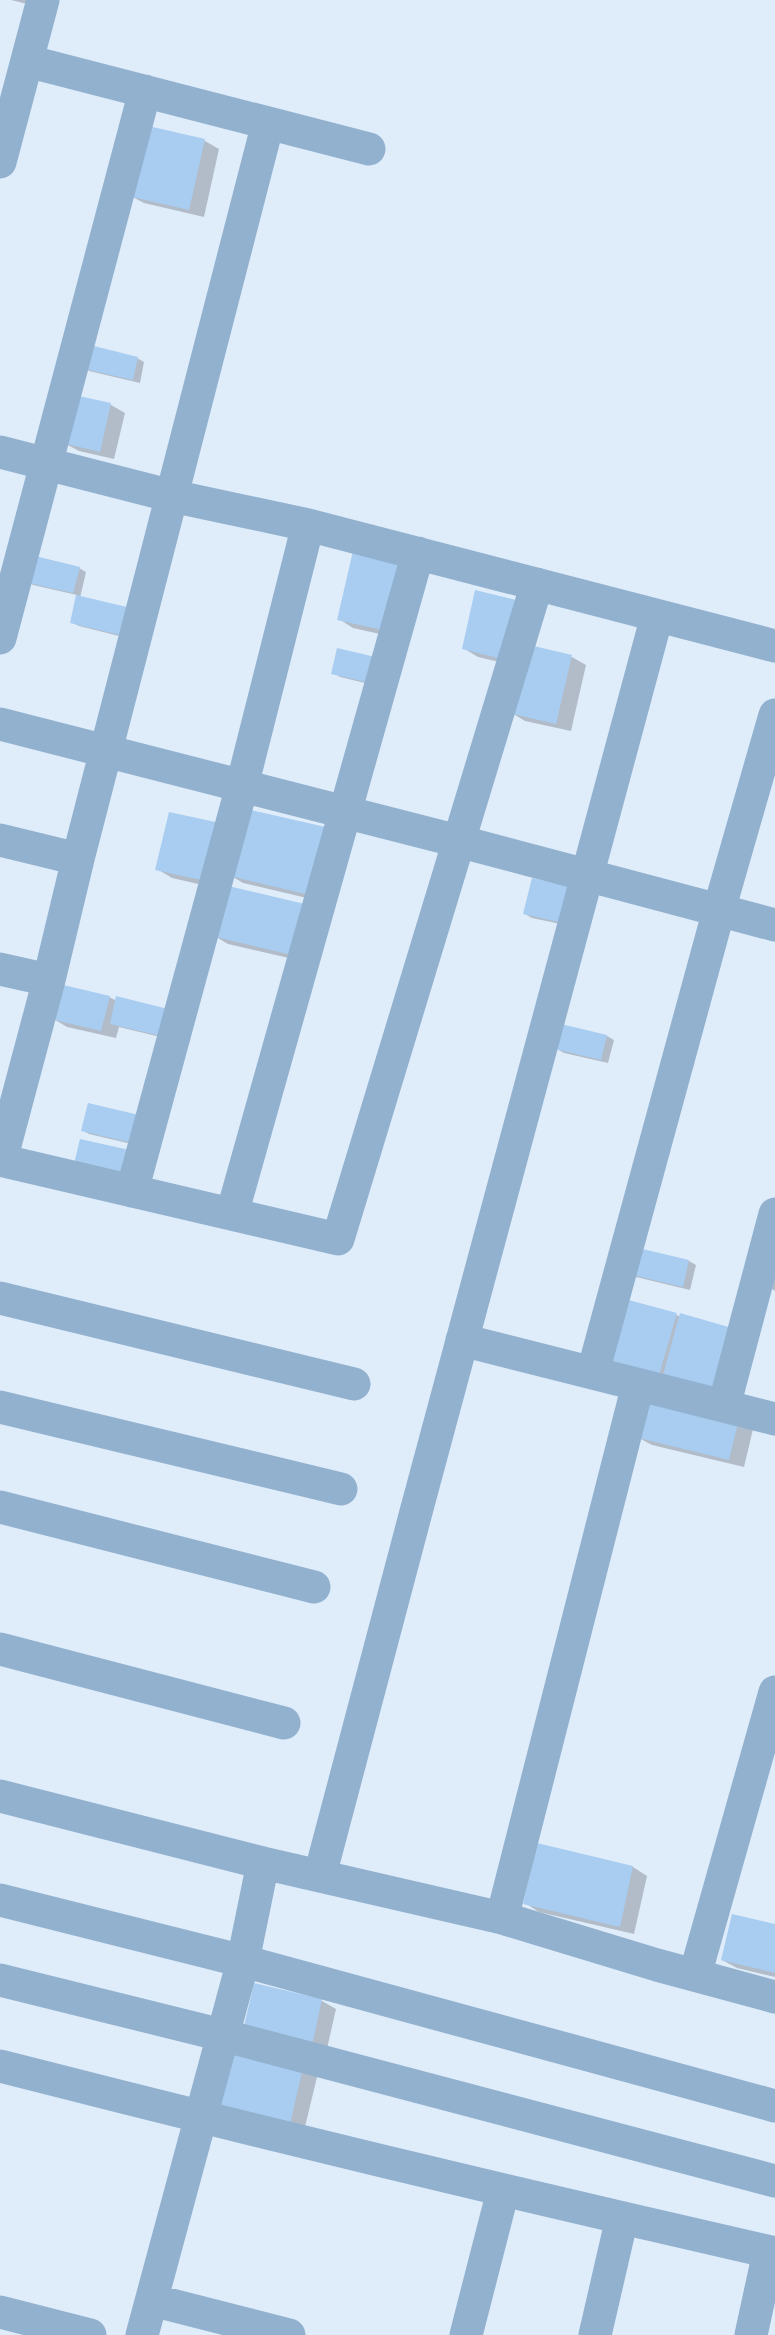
<svg xmlns="http://www.w3.org/2000/svg" width="775" height="2335" font-family="Commissioner,sans-serif">
<rect width="100%" height="100%" fill="#dfecfa"/>
<path fill="#0003" d="M11,0H28L27,4Z
M145,127L205,141L219,149L204,217L144,203L129,195Z
M137,358L144,362L140,383L89,371L82,367Z
M75,396L111,405L125,413L114,459L79,451L64,443Z
M354,553L407,640L353,628L339,619Z
M79,568L86,572L80,598L131,639L79,626L71,622L77,595L33,585L26,581Z
M476,592L517,666L478,657L463,648Z
M338,650L386,688L340,677L333,673Z
M572,657L586,665L571,731L525,721L510,712Z
M243,810L328,903L243,883L228,874Z
M170,813L220,889L172,878L157,869Z
M533,880L570,926L532,918L525,914Z
M327,916L315,964L228,944L213,935Z
M109,997L117,1001L173,1040L119,1027L116,1038L67,1027L52,1018Z
M562,1026L607,1036L614,1040L608,1063L564,1053L557,1049Z
M146,1120L140,1146L89,1134L82,1130Z
M635,1249L689,1261L696,1265L690,1290L636,1277L629,1273Z
M775,1274V1291L772,1289Z
M676,1315L681,1317L728,1403L622,1375Z
M740,1417L754,1425L744,1467L652,1445L637,1437Z
M538,1845L633,1867L647,1876L634,1934L539,1912L525,1903Z
M775,1926V1977L737,1968L722,1960Z
M255,1985L322,2001L336,2009L324,2062Z
M232,2048L318,2073L304,2131L232,2115Z"/>
<path fill="#a8cdf1" d="M144,125L205,139L189,210L128,196Z
M86,344L138,357L133,380L80,368Z
M74,395L111,403L100,452L63,443Z
M353,551L408,564L392,632L337,620Z
M31,555L80,567L73,593L24,582Z
M475,590L516,600L502,659L462,649Z
M76,595L131,608L124,636L70,623Z
M525,644L572,655L556,724L509,713Z
M337,648L384,659L379,685L331,674Z
M242,808L330,828L314,896L226,875Z
M169,812L220,823L206,881L155,870Z
M532,878L571,887L563,923L523,914Z
M224,885L313,906L301,957L212,936Z
M59,984L110,996L101,1031L51,1019Z
M116,996L172,1010L166,1037L110,1024Z
M561,1024L607,1035L601,1060L555,1049Z
M88,1103L139,1115L133,1143L81,1131Z
M80,1139L134,1151L127,1181L73,1168Z
M634,1247L689,1260L683,1287L628,1274Z
M625,1299L677,1313L657,1382L606,1367Z
M680,1313L732,1328L713,1396L661,1382Z
M647,1393L740,1415L729,1460L635,1437Z
M537,1843L633,1866L620,1927L523,1904Z
M732,1914L775,1924V1973L721,1960Z
M254,1983L322,1999L310,2055L241,2039Z
M231,2046L304,2063L290,2124L216,2107Z"/>
<g fill="none" stroke-linecap="round" stroke-linejoin="round">
<path stroke="#91b1cf" stroke-width="33" d="M27,61L369,149
M0,162L43,0
M0,452L172,496L308,525L775,646
M0,638L145,91
M0,724L458,841L775,925
M0,840L78,859
M0,969L49,980
M0,1160L338,1239L537,584
M1,1160L49,980L78,859L268,123
M132,1191L242,786L308,525
M232,1214L418,553
M0,1298L354,1384
M462,1340L775,1419
M593,1372L719,910L775,715
M724,1406L775,1214
M0,1407L341,1489
M0,1507L314,1587
M0,1649L284,1723
M0,1796L263,1863L502,1918L657,1965L775,1997
M320,1875L416,1512L657,616
M0,1900L243,1961L775,2106
M502,1918L638,1385
M695,1975L775,1692
M0,1980L222,2035L775,2181
M0,2066C258,2132 516,2194 775,2253
M152,2300L289,2335
M0,2312L90,2335
M142,2335L243,1961L263,1863
M466,2335L503,2191
M595,2335L622,2218
M751,2335L769,2252"/>
</g>
</svg>
